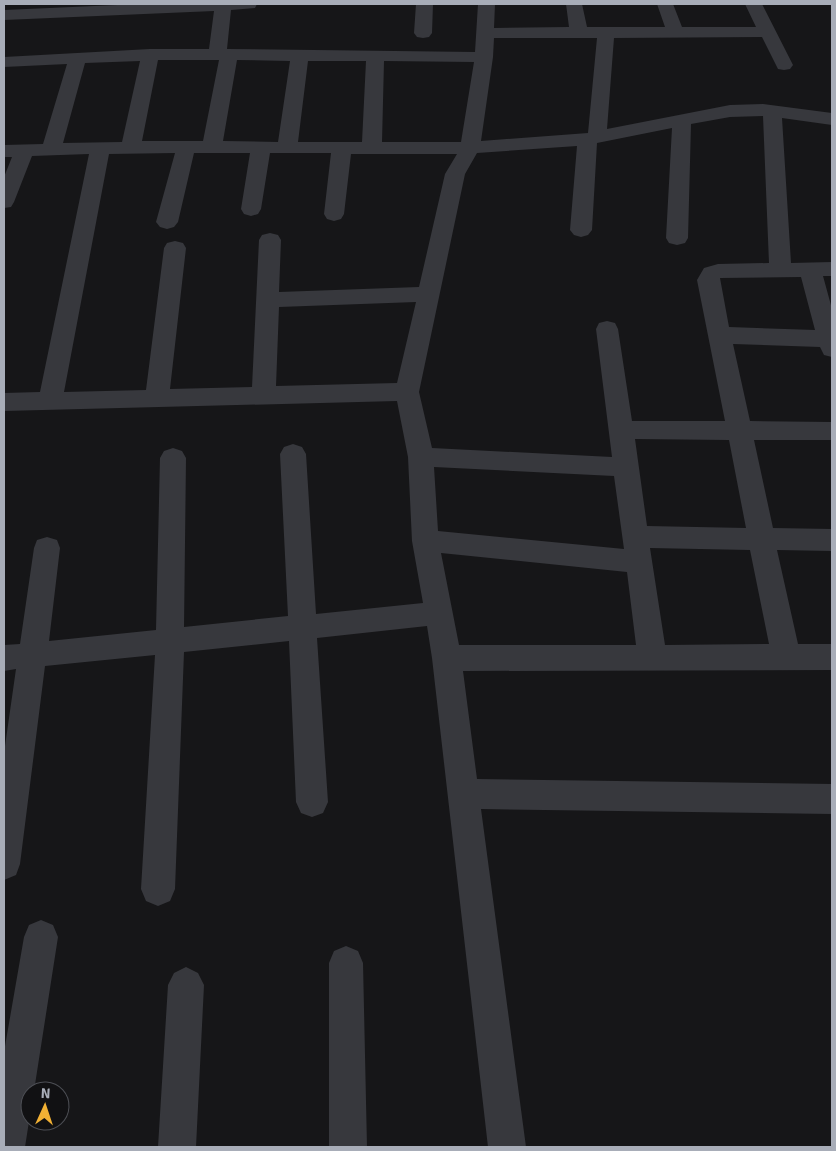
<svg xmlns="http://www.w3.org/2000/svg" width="836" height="1151" font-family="Signika,sans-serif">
<rect width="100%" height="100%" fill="#161618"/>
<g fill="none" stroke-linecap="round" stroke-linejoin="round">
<path fill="#37383d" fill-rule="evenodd" d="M140,4H257L255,8L231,10L227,49L475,52L478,4H495L494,28L569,27L566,4H582L587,27H665L657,4H673L682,27H756L745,4H762L793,65L790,69L784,70L778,69L762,37L614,38L607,129L730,105L763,104L832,113V125L782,118L791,263L832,262V276H823L832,309V357L824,355L820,347L733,344L750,421L832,422V440H754L773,528L832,529V551L777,550L798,644H832V670L463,671L477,779L832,784V814L481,809L526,1147H488L432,658L427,626L317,638L328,802L323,813L312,817L301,813L296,802L289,641L184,652L175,889L170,901L158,906L146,901L141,889L155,655L45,666L20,864L16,875L4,880V753L16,669L4,671V645L20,644L34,548L37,540L47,537L57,540L60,548L49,641L156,630L160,458L164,451L173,448L182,451L186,458L184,627L288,616L280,454L284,447L293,444L302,447L306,454L316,614L423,603L412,541L408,457L397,401L4,411V393L40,392L89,154L32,156L14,202L11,207L4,208V177L12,157H4V145L43,144L67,64L4,67V57L150,49H209L214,11L4,20V10ZM494,38H597L588,133L481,141L493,57ZM158,60H219L203,141H142ZM237,60L290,61L278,142L223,141ZM140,61L122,142L63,143L85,63ZM308,61H366L362,142H298ZM384,61L474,62L461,142H382ZM763,116L769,263L718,264L704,268L697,280L725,421H632L618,329L615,323L607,321L599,323L596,329L612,457L432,448L419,392L465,174L477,153L577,146L570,230L574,235L581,237L588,235L592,230L597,143L672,128L666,238L669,243L677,245L685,243L688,238L691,124L730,117ZM175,153L156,222L160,227L167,229L174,227L178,222L194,153H250L241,209L244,214L251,216L258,214L261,209L270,153H331L324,214L327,219L334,221L341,219L344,214L351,154H457L445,174L419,287L279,292L281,240L278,235L270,233L262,235L259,240L252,387L170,389L186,248L183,243L175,241L167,243L164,248L146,390L64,392L109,154ZM801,277L815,330L729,327L720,278ZM416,302L397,383L276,386L279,307ZM635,439L729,440L746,528L647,526ZM434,467L614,476L624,549L438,531ZM650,548L750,550L769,644L665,645ZM441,553L627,572L636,645H459Z
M416,4H433L432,33L429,37L423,38L417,37L414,33Z
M41,920L53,925L58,937L34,1091H30V1115L25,1147H4V1052L24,937L29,925Z
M346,946L358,951L363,963L367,1147H329V963L334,951Z
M186,967L198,973L204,985L196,1147H158L168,985L174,973Z"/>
</g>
<rect width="836" height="1151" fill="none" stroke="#a8adb8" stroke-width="10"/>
<g transform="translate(45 1106) rotate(3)"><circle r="24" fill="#111113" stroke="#4d4f55"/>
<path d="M0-4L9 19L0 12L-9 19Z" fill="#f2b134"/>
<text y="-8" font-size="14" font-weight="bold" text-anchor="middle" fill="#a8adb8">N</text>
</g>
</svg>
